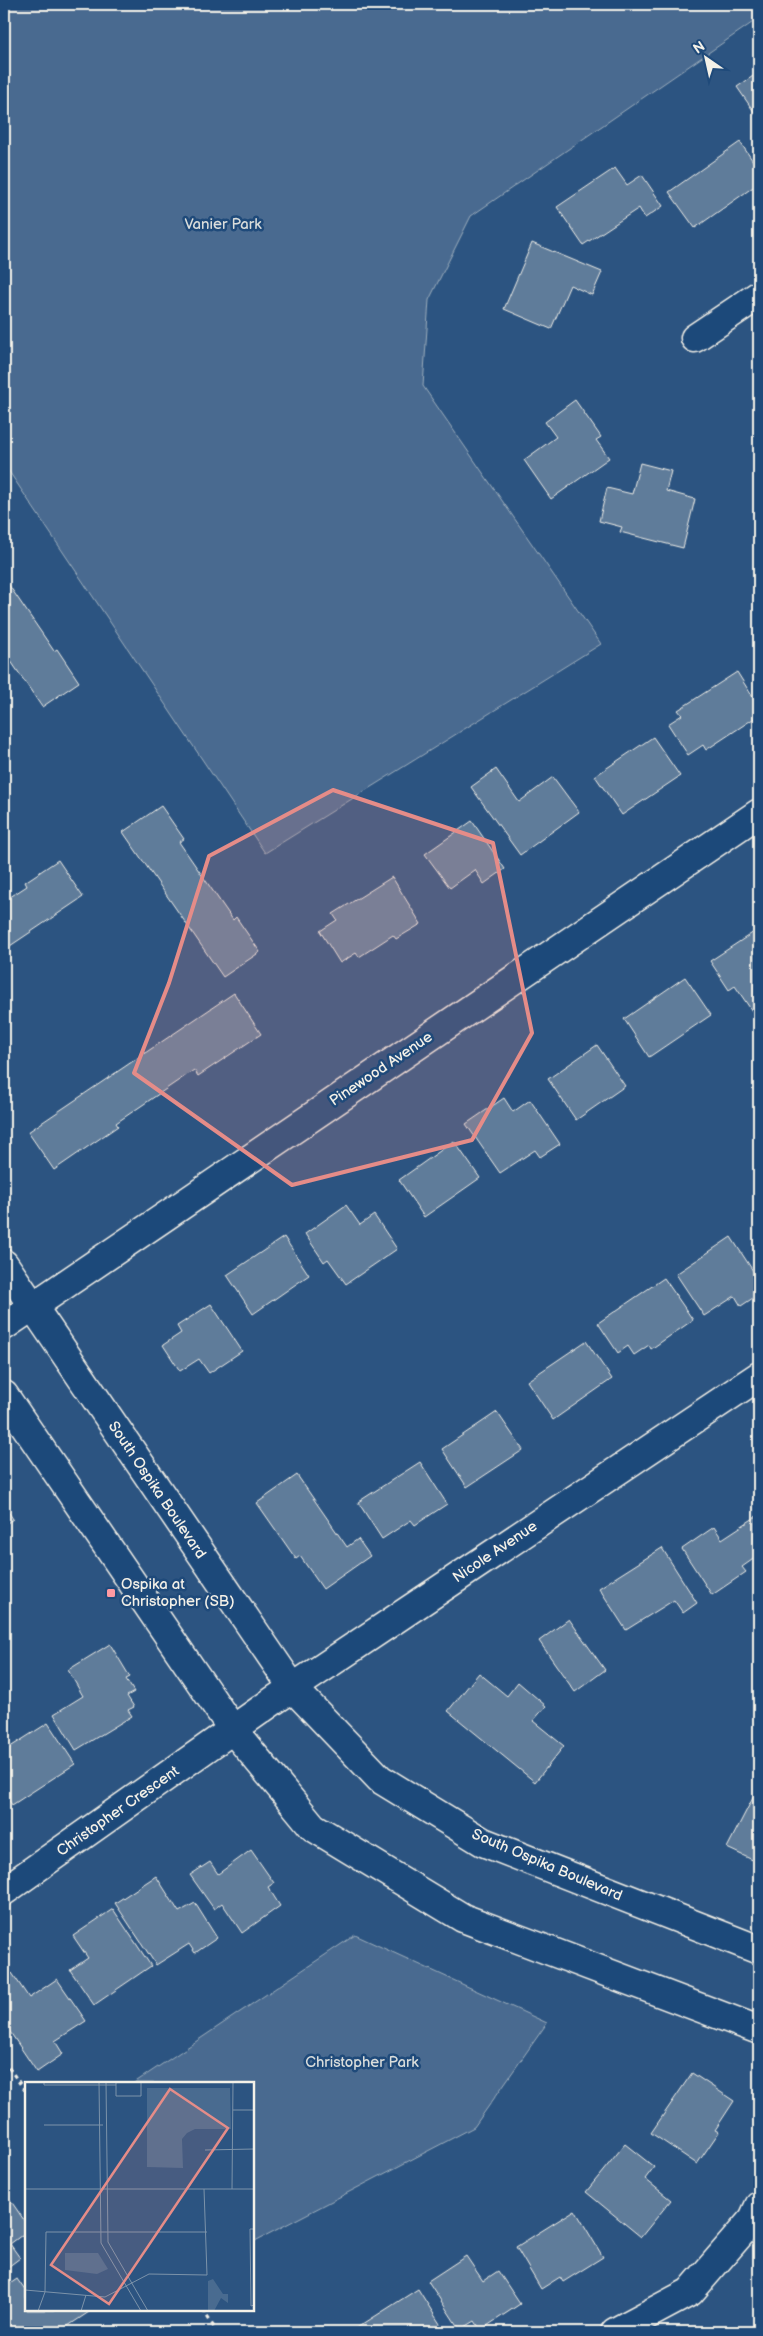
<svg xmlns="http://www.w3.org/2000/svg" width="763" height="2336" font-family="'Balsamiq Sans',sans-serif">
<rect width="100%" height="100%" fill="#2c5481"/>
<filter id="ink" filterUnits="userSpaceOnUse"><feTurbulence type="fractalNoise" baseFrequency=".02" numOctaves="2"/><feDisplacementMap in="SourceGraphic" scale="10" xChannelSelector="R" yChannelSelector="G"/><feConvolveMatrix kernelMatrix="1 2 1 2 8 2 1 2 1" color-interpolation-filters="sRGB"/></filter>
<g filter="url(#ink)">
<path fill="#496b90" stroke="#9eaebc" d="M4,4H759V18L471,216L429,300L423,386L601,644L265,853L4,464Z
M355,1935L547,2023L474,2127L253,2242L252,2084L134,2083Z"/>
<path fill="#5e7b9a" stroke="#f4f1e8" d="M759,72V119L737,87Z
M740,142L759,170V183L695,228L669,192Z
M615,168L627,185L642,175L663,206L645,218L639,208L583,245L557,207Z
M532,243L602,272L592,295L570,285L551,329L504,309Z
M575,400L601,437L596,440L609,458L551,499L524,460L556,437L545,422Z
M640,463L671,471L666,491L695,499L683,548L620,532L622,527L599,521L607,488L632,494Z
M4,578L54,651L57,649L79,682L42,707L4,651Z
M737,672L759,707V715L706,750L703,745L688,755L668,724L682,715L678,710Z
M653,737L680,776L622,815L595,776Z
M496,769L519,802L553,777L579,812L520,855L471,787Z
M161,806L184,839L179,842L233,920L236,917L260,952L223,977L123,832Z
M472,821L505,869L484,884L475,870L450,888L425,854Z
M58,860L83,897L4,950V901L27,886L25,882Z
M392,877L421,924L396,939L393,935L359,957L356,953L340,963L320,931L337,920L333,914Z
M754,932L759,940V1006L752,1011L735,986L729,990L710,961Z
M685,977L711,1015L649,1057L624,1019Z
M234,993L261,1034L198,1076L194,1070L116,1123L118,1126L54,1170L28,1132Z
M597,1045L625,1086L576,1120L548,1079Z
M504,1098L513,1112L530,1100L560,1144L540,1157L535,1150L500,1173L466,1124Z
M454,1141L480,1178L424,1217L399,1180Z
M346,1205L360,1225L374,1215L397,1249L346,1284L328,1259L324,1262L305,1234Z
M284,1237L309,1275L253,1314L227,1275Z
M731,1237L759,1280V1294L741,1306L735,1296L704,1316L676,1274Z
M664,1278L693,1320L651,1349L649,1345L634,1355L628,1346L618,1353L598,1323Z
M211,1304L242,1351L209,1373L199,1359L180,1371L163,1345L181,1333L177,1326Z
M586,1341L612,1379L553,1420L527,1381Z
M497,1412L523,1450L467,1487L442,1449Z
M420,1462L447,1504L415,1525L411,1520L382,1539L358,1502Z
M297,1475L347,1547L358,1539L370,1556L323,1589L300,1556L296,1559L257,1503Z
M4,1505L13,1519L4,1525Z
M757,1516L759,1520V1555L742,1567L746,1572L712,1595L682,1549L714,1527L722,1539Z
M662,1548L697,1603L683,1613L674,1600L626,1630L599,1588Z
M569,1619L605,1670L575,1692L539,1641Z
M110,1644L130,1677L126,1679L134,1692L127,1696L134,1707L128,1710L132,1716L76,1750L54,1714L83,1696L68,1670Z
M479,1673L507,1696L518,1682L546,1706L533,1721L564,1746L535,1782L448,1711Z
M48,1723L75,1764L12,1805L4,1793V1751Z
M756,1792L759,1794V1863L727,1848Z
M251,1850L274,1883L268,1887L280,1906L242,1933L222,1903L214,1909L190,1875L210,1862L218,1874Z
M156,1876L179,1912L195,1903L217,1938L195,1953L189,1944L156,1965L115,1903Z
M113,1909L151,1966L94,2005L70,1970L88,1958L73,1936Z
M12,1973L29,1998L57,1979L86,2021L55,2041L63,2054L37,2072L4,2023V1979Z
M692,2073L734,2101L715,2130L719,2132L697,2164L651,2133Z
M625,2144L654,2167L645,2179L671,2200L641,2237L586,2192Z
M4,2191L26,2223V2232L10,2244L20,2258L4,2270Z
M575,2210L603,2257L563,2282L560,2277L541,2289L516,2247Z
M466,2256L483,2281L498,2271L520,2304L481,2330L475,2321L460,2330L428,2281Z
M17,2279L24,2289L26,2288V2310H87L89,2312L59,2332H30L28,2330L25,2332H10L4,2323V2288Z
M418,2289L445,2332H352V2331Z"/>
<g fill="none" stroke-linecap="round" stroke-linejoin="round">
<defs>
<path id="minor" d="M695,338L759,295
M4,1326L759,813
M4,1891L273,1701L759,1376
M615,2332L690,2292L753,2219L759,2206"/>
<path id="major" d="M4,1264L293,1688L380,1779L483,1842L759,1950
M4,1395L233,1730L313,1827L463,1918L759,2030"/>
</defs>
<use href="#minor" stroke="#f4f1e8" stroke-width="31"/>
<use href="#major" stroke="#f4f1e8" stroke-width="31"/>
<path stroke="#f4f1e8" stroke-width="3" stroke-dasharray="4 4" stroke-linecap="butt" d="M4,2061L26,2092
M203,2310L217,2332"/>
<use href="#minor" stroke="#1f4a7a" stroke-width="28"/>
<use href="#major" stroke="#1f4a7a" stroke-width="28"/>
</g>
</g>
<path fill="#e58c88" fill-opacity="0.2" stroke="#e58c88" stroke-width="4" stroke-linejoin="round" d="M333,790L493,843L532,1033L472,1140L292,1185L134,1073L169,983L209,856Z"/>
<rect fill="#ff9aa2" stroke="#1f4a7a" stroke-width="2" x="106" y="1588" width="10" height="10" rx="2.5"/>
<g text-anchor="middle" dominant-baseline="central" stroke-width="5" stroke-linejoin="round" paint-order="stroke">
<g font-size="15" fill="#dadddb" stroke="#1f4a7a">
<text x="223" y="224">Vanier Park</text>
<text x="362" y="2062">Christopher Park</text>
</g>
<g font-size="15" fill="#f4f1e8" stroke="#1f4a7a">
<text transform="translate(381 1069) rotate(-34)">Pinewood Avenue</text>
<text transform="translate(157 1490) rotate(56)">South Ospika Boulevard</text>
<text transform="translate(495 1552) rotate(-34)">Nicole Avenue</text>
<text transform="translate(118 1811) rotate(-35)">Christopher Crescent</text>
<text transform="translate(547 1865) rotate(23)">South Ospika Boulevard</text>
</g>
<g font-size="15" fill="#f4f1e8" stroke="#1f4a7a" text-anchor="start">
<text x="121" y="1584">Ospika at<tspan x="121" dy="17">Christopher (SB)</tspan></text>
</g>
</g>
<g transform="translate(25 2082)">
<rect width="229" height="229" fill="#2c5481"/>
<path d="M122,6H205L206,47H170L162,51L157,57L158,86L122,85ZM40,171H73L83,187L72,192L40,188ZM188,197L198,212H203V221L196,216L189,229H183V199Z" fill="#496b90"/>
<path fill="none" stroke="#7c93aa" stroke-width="1" d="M19,0V3H91M74,0L76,161L116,229M81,0L83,160L123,229M91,0V14H116V0M208,28H229M19,43H78M180,68L229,67M0,107H229M207,107L208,0M229,147H225L226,224L229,223M0,208L80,215L124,192L182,193L179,107M13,229L20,210L21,150H182M56,229L61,213"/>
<path fill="#e58c88" fill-opacity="0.15" stroke="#e58c88" stroke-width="2.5" d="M145,7L203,46L84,222L26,183Z"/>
<rect width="229" height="229" fill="none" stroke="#f4f1e8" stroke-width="2.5"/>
</g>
<rect width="763" height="2336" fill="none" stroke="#1f4a7a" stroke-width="20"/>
<rect x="10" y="10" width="743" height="2316" fill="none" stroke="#f4f1e8" stroke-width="2" filter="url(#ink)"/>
<g transform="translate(706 58) rotate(326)" stroke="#1f4a7a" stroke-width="4" paint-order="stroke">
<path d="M0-4L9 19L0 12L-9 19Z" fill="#f4f1e8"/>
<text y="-8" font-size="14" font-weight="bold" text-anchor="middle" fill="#f4f1e8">N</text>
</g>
</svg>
